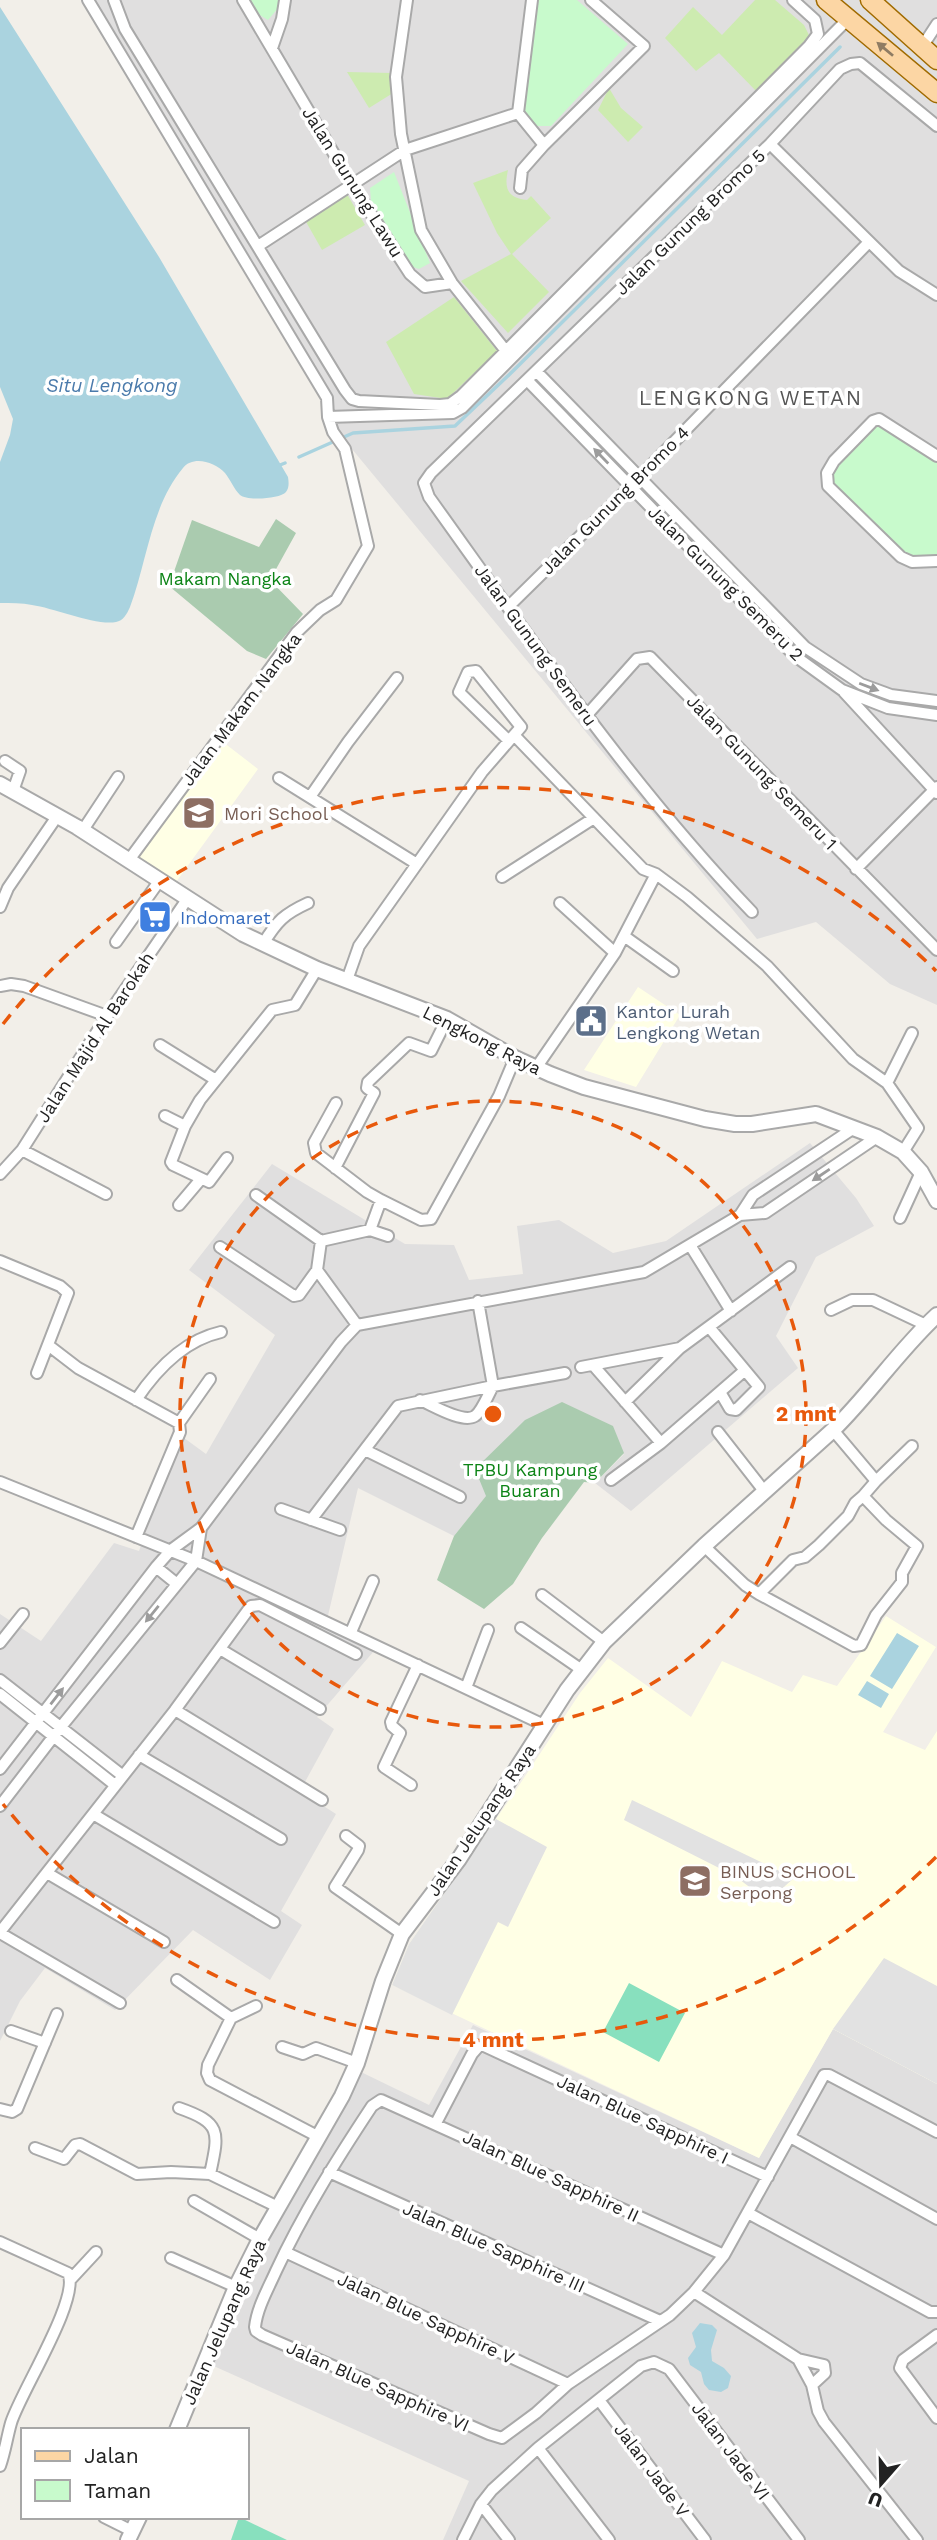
<svg xmlns="http://www.w3.org/2000/svg" width="937" height="2540" font-family="'Work Sans',sans-serif">
<rect width="100%" height="100%" fill="#f2efe9"/>
<path fill="#e0dfdf" d="M86,0H937V1005L890,984L816,922L757,939L328,420L310,368Z
M810,1143L856,1198L874,1226L816,1257L776,1336L798,1368L631,1511L595,1483L624,1454L487,1495L454,1536L358,1488L326,1624L374,1651L317,1717L334,1729L300,1791L336,1814L281,1911L302,1925L270,1980L193,1930L115,2010L45,1968L20,2001L0,2041V1614L41,1641L114,1543L139,1551L180,1435L206,1454L275,1335L189,1270L272,1164L405,1244L454,1245L469,1280L523,1274L517,1226L559,1220L613,1253L666,1241Z
M473,2025L759,2158L833,2029L937,2084V2540H443L469,2481L207,2363L276,2214L361,2072L429,2105Z"/>
<path fill="#ffffe5" d="M223,742L258,769L176,882L139,857Z
M638,987L680,1015L636,1087L584,1070Z
M886,1616L936,1647L883,1732L925,1750L937,1731V2084L833,2029L759,2158L392,1985L409,1944L516,1790L580,1693L608,1658L691,1717L722,1661L792,1692L803,1675L837,1686Z"/>
<path fill="#cdebb0" d="M755,0H775L804,25L810,37L757,92L719,53L696,71L665,38L693,7L722,35Z
M347,72L392,73L393,93L369,108Z
M609,88L621,108L643,127L628,142L598,110Z
M508,170C504,188 507,198 527,200L531,196L551,218L512,254L549,292L508,333L461,281L511,254L497,233L473,183Z
M347,194L365,225L322,250L305,220Z
M454,297L497,351L447,399L414,394L386,342Z"/>
<path fill="#aacbaf" d="M276,519L296,533L270,580L303,614L266,659L247,651L169,586L192,520L259,547Z
M562,1402L613,1426L624,1453L595,1483L584,1482L542,1538L513,1584L484,1609L437,1580L454,1536L486,1496L475,1469L525,1420Z"/>
<path fill="#c8facc" d="M250,0H285L268,20L258,14Z
M537,0H577L628,44L551,126H534L522,110Z
M394,172L430,263L419,269L413,267L371,201L370,188Z
M879,419L937,456V561L912,562L828,486L834,461Z"/>
<path fill="#88e0be" d="M629,1983L685,2013L659,2062L603,2032Z
M239,2517L287,2540H231Z"/>
<path fill="#e2e2e2" d="M632,1800L794,1878L776,1894L752,1889L735,1876L624,1820Z
M496,1819L547,1847L508,1927L498,1922L452,2015L392,1985L409,1944Z
M884,1958L937,1986V2084L833,2029Z"/>
<path fill="#aad3df" d="M0,7L159,257L288,477C289,483 289,488 286,492C280,499 247,501 240,495C234,489 230,479 225,473C215,462 193,455 183,468C151,506 147,562 130,607C127,614 123,621 116,622C96,626 54,608 32,605C22,603 11,603 0,603V462L10,435L13,419L0,387Z
M897,1633L919,1646L892,1689L870,1676Z
M867,1681L889,1694L881,1708L858,1695Z
M700,2323L712,2325L717,2330L711,2350L712,2361L724,2368L731,2376L728,2388L721,2392L709,2390L704,2384L701,2372L690,2365L688,2358L696,2347L692,2333Z"/>
<g fill="none" stroke-linecap="round" stroke-linejoin="round">
<path stroke="#aad3df" stroke-width="3.5" d="M299,457L353,433L455,426L513,371L840,47
M280,465L285,463"/>
<defs>
<path id="minor" d="M88,0L327,398L328,417L333,432L345,449L368,546L336,600L320,610L297,632L129,860
M114,0L125,29L345,390L352,399L359,401L440,405L450,404L461,396L809,46L818,34L815,20L793,0
M243,0L353,186L410,274L425,287L452,283
M407,0L396,77L401,134L421,230L452,283L506,351
M922,47L937,24
M272,48L282,19L285,0
M518,113L532,0
M770,144L899,271L937,295
M520,188L522,170L544,145L644,46L591,0
M258,246L405,150L518,113L544,145
M537,372L805,647L861,684L891,695L937,701
M528,381L795,656L842,690L888,708L937,715
M328,417L453,413L462,408L849,18
M937,456L879,419L873,421L834,461L827,473L828,486L901,557L912,562L937,561
M508,607L630,487L869,242
M844,692L937,793
M586,716L637,659L650,657L937,950
M514,735L643,869L656,874L687,897L767,966L853,1059L887,1083L918,1128L903,1152
M5,761L20,771L13,791
M279,778L417,864
M310,797L348,742L397,678
M83,830L118,777
M856,869L937,787
M502,877L594,818
M560,903L615,953
M0,907L8,888L58,815
M752,912C630,785 531,639 429,497L424,483L431,473L770,144L840,69L851,64L860,63L937,126
M624,936L673,971
M116,942L160,880
M263,944C277,921 284,914 308,903
M347,980L359,946L482,772L521,727L476,671L468,672L459,692L508,740
M0,986L11,984L24,986L107,1016
M160,1045L216,1080
M536,1068L615,953L656,874
M887,1083L912,1033
M336,1103L314,1143L316,1153L367,1192L381,1200L370,1230
M165,1116L185,1126
M22,1150L106,1194
M227,1158L209,1182L173,1165L171,1162L185,1126L200,1100L272,1010L295,1005L317,969
M335,1168L374,1093L367,1088L368,1082L409,1043L431,1051L447,1019
M0,1174L22,1150L107,1016L188,898
M256,1195L321,1241L370,1230L388,1236
M381,1200L421,1220L431,1219L499,1096L515,1058
M179,1205L201,1179
M740,1215L753,1195L854,1128
M900,1218L921,1172
M690,1245L731,1311
M220,1247L294,1296L299,1295L317,1270L321,1241
M0,1261L60,1286L68,1293L37,1373
M317,1270L357,1325
M831,1310L852,1300H873L926,1325
M709,1327L759,1387L736,1410L730,1409L720,1392
M48,1345L78,1368L179,1423
M593,1365L661,1443
M581,1367L680,1348L790,1267
M136,1400C156,1370 185,1340 221,1332
M420,1400C432,1405 463,1424 475,1416C482,1411 488,1395 493,1386L565,1373
M625,1402L680,1348
M718,1432L764,1491
M365,1450L460,1497
M611,1480L661,1443L744,1371
M876,1481L912,1446
M0,1482L196,1561L544,1725
M281,1509L340,1530
M311,1520L398,1406L493,1386L478,1301
M136,1537L180,1432L179,1423L210,1379
M704,1546L745,1585L759,1594L854,1646L861,1645L876,1615L902,1582V1573L917,1546L886,1520L863,1496L876,1481L833,1430
M156,1567L177,1584
M759,1594L793,1560L805,1557L819,1545L848,1516L855,1503L863,1496
M542,1595L604,1642
M521,1628L582,1670
M351,1632L373,1581
M0,1643L23,1614
M220,1649L320,1709
M0,1680L123,1776
M466,1688L488,1630
M0,1694L115,1785
M175,1710L322,1800
M139,1755L281,1839
M0,1769L156,1567L171,1550L201,1528L341,1342L357,1325L644,1272L740,1215L765,1213L877,1137
M411,1785L384,1767L400,1733L392,1726L391,1722L418,1665
M0,1806L60,1728L196,1561L201,1528
M93,1814L274,1922
M346,1836L359,1846L358,1850L335,1887L402,1934
M47,1873L164,1942
M0,1932L175,1710L251,1606L260,1605L356,1654
M0,1933L120,2003
M177,1980L231,2018
M256,2006L231,2018L208,2065L207,2073L210,2080L319,2137
M11,2031L45,2043
M282,2047L303,2054L316,2048L357,2063
M179,2108C222,2123 219,2132 210,2174
M0,2109L12,2112L17,2109L57,2014
M436,2123L472,2054L479,2046H484L768,2177
M790,2137L937,2219
M35,2148L64,2159L75,2145L80,2144L137,2174L171,2172L210,2174L278,2207
M329,2172L660,2321
M194,2201L260,2239
M748,2213L930,2312H937
M0,2242L68,2273C81,2298 20,2393 11,2423C7,2437 5,2452 0,2466
M285,2252L568,2384
M724,2255L381,2100L372,2106C337,2159 303,2213 276,2271C268,2289 257,2308 255,2327L256,2331L262,2335L489,2434L502,2438L536,2413L568,2384L670,2315L694,2292L724,2255L824,2075H829L937,2132
M171,2258L236,2287
M71,2279L96,2252
M694,2292L798,2359L812,2385L818,2411L824,2422L917,2540
M937,2335L903,2360L900,2368L937,2418
M798,2359L824,2365L825,2373L812,2385
M599,2400L705,2540
M538,2448L609,2540
M481,2504L509,2540
M104,2517L132,2531
M463,2540L481,2504L492,2490L538,2448L641,2366L654,2362L669,2369L799,2540"/>
<path id="tertiary" d="M0,784L77,827L243,934L317,969L447,1019L515,1058L550,1074L584,1087L705,1119L735,1124H752L816,1114L877,1137L903,1152L921,1172L937,1201
M177,2430L236,2287L260,2239L342,2096L357,2063L383,1981L402,1934L459,1859L567,1690L604,1642L704,1546L833,1430C870,1394 899,1350 937,1315
M128,2540L139,2517"/>
<path id="primary" d="M826,0L937,93
M870,0L937,60"/>
</defs>
<use href="#minor" stroke="#a9a9a9" stroke-width="14"/>
<use href="#tertiary" stroke="#a9a9a9" stroke-width="18"/>
<use href="#primary" stroke="#a06b00" stroke-width="21"/>
<use href="#minor" stroke="#fff" stroke-width="10"/>
<use href="#tertiary" stroke="#fff" stroke-width="14"/>
<use href="#primary" stroke="#fcd6a4" stroke-width="18"/>
</g>
<defs><path id="oneway-solid" d="M-6-.8H1V-3.2L6.5 0L1 3.2V.8H-6Z" transform="scale(1.75)"/></defs>
<use fill="#8f7c63" href="#oneway-solid" transform="translate(885 49) rotate(-140)"/>
<g fill="#9c9c9c">
<use href="#oneway-solid" transform="translate(601 456) rotate(-134)"/>
<use href="#oneway-solid" transform="translate(869 687) rotate(21)"/>
<use href="#oneway-solid" transform="translate(821 1175) rotate(146)"/>
<use href="#oneway-solid" transform="translate(152 1614) rotate(129)"/>
<use href="#oneway-solid" transform="translate(57 1696) rotate(-52)"/>
</g>
<g fill="none" stroke="#e8590c" stroke-width="3.5" stroke-dasharray="12 9">
<circle cx="493" cy="1414" r="313"/>
<path d="M936 1857A626 626 0 0 1 3 1804M3 1024A626 626 0 0 1 936 971"/>
</g>
<defs>
<symbol id="school-square" viewBox="-11 -11 22 22"><rect x="-9" y="-9" width="18" height="18" rx="4" fill="#8d6e63" stroke="#fff"/><path d="M0-5L7-2L0 1L-7-2ZM-4 1L0 2.5L4 1V4Q0 6-4 4Z" fill="#fff"/></symbol>
<symbol id="supermarket-square" viewBox="-11 -11 22 22"><rect x="-9" y="-9" width="18" height="18" rx="4" fill="#3f7fe0" stroke="#fff"/><path d="M-6-5.5h2.5l.6 2H6L4.5 2H-2.5L-4.4-4H-6ZM-1.5 3.2a1.3 1.3 0 1 0 .1 0ZM3 3.2a1.3 1.3 0 1 0 .1 0Z" fill="#fff"/></symbol>
<symbol id="civic-square" viewBox="-11 -11 22 22"><rect x="-9" y="-9" width="18" height="18" rx="4" fill="#5c6f8a" stroke="#fff"/><path d="M-.6-6.5H3V-4.5H.6V-3L4-1V1h2V6H-6V1h2V-1L-.6-3ZM-1.2 2.5V6h2.4V2.5Z" fill="#fff"/></symbol>
</defs>
<g fill-rule="evenodd">
<use href="#school-square" x="180" y="794" width="38" height="38"/>
<use href="#supermarket-square" x="136" y="898" width="38" height="38"/>
<use href="#civic-square" x="572" y="1002" width="38" height="38"/>
<use href="#school-square" x="676" y="1862" width="38" height="38"/>
</g>
<g text-anchor="middle" dominant-baseline="central" stroke-width="7" stroke-linejoin="round" paint-order="stroke">
<g font-size="18" fill="#222" stroke="#fff">
<text transform="translate(353 182) rotate(58)">Jalan Gunung Lawu</text>
<text transform="translate(690 222) rotate(-44)">Jalan Gunung Bromo 5</text>
<text transform="translate(615 500) rotate(-45)">Jalan Gunung Bromo 4</text>
<text transform="translate(726 583) rotate(45)">Jalan Gunung Semeru 2</text>
<text transform="translate(536 645) rotate(54)">Jalan Gunung Semeru</text>
<text transform="translate(241 709) rotate(-53)">Jalan Makam Nangka</text>
<text transform="translate(762 772) rotate(46)">Jalan Gunung Semeru 1</text>
<text transform="translate(95 1037) rotate(-57)">Jalan Majid Al Barokah</text>
<text transform="translate(482 1040) rotate(27)">Lengkong Raya</text>
<text transform="translate(481 1820) rotate(-56)">Jalan Jelupang Raya</text>
<text transform="translate(643 2119) rotate(25)">Jalan Blue Sapphire I</text>
<text transform="translate(551 2176) rotate(25)">Jalan Blue Sapphire II</text>
<text transform="translate(494 2247) rotate(24)">Jalan Blue Sapphire III</text>
<text transform="translate(426 2318) rotate(25)">Jalan Blue Sapphire V</text>
<text transform="translate(224 2322) rotate(-66)">Jalan Jelupang Raya</text>
<text transform="translate(378 2386) rotate(24)">Jalan Blue Sapphire VI</text>
<text transform="translate(731 2451) rotate(53)">Jalan Jade VI</text>
<text transform="translate(652 2470) rotate(53)">Jalan Jade V</text>
</g>
<g font-size="18" fill="#0c8416" stroke="#fff">
<text x="225" y="578">Makam Nangka</text>
<text x="530" y="1469">TPBU Kampung<tspan x="530" dy="21">Buaran</tspan></text>
</g>
<g font-size="18" fill="#785e54" stroke="#fff" text-anchor="start">
<text x="224" y="813">Mori School</text>
<text x="720" y="1871">BINUS SCHOOL<tspan x="720" dy="21">Serpong</tspan></text>
</g>
<g font-size="18" fill="#366cbe" stroke="#fff" text-anchor="start">
<text x="180" y="917">Indomaret</text>
</g>
<g font-size="18" fill="#4e5e75" stroke="#fff" text-anchor="start">
<text x="616" y="1011">Kantor Lurah<tspan x="616" dy="21">Lengkong Wetan</tspan></text>
</g>
<g font-size="19" font-style="italic" fill="#4a7aab" stroke="#fff">
<text x="112" y="385">Situ Lengkong</text>
</g>
<g font-size="21" letter-spacing="2" fill="#555" stroke="#fff">
<text x="751" y="397">LENGKONG WETAN</text>
</g>
</g>
<circle cx="493" cy="1414" r="10" fill="#e8590c" stroke="#fff" stroke-width="3.5"/>
<g font-size="21" text-anchor="middle" font-weight="bold" fill="#e8590c" stroke="#fff" stroke-width="7" stroke-linejoin="round" paint-order="stroke">
<text x="806" y="1421">2 mnt</text>
<text x="493" y="2047">4 mnt</text>
</g>
<rect x="21" y="2428" width="228" height="91" fill="#ffffff" stroke="#a7a7a7" stroke-width="2"/>
<rect x="35" y="2451" width="35" height="10" fill="#fcd6a4" stroke="#a7a7a7" stroke-width="2"/>
<text x="84" y="2463" font-size="21" fill="#222222">Jalan</text>
<rect x="35" y="2480" width="35" height="21" fill="#c8facc" stroke="#a7a7a7" stroke-width="2"/>
<text x="84" y="2498" font-size="21" fill="#222222">Taman</text>
<g transform="translate(881 2484) rotate(200)" stroke="#ffffff" stroke-width="5" paint-order="stroke">
<path d="M0-5L12 26L0 18L-12 26Z" fill="#222222"/>
<text y="-10" font-size="19" font-weight="bold" text-anchor="middle" fill="#222222">U</text>
</g>
</svg>
